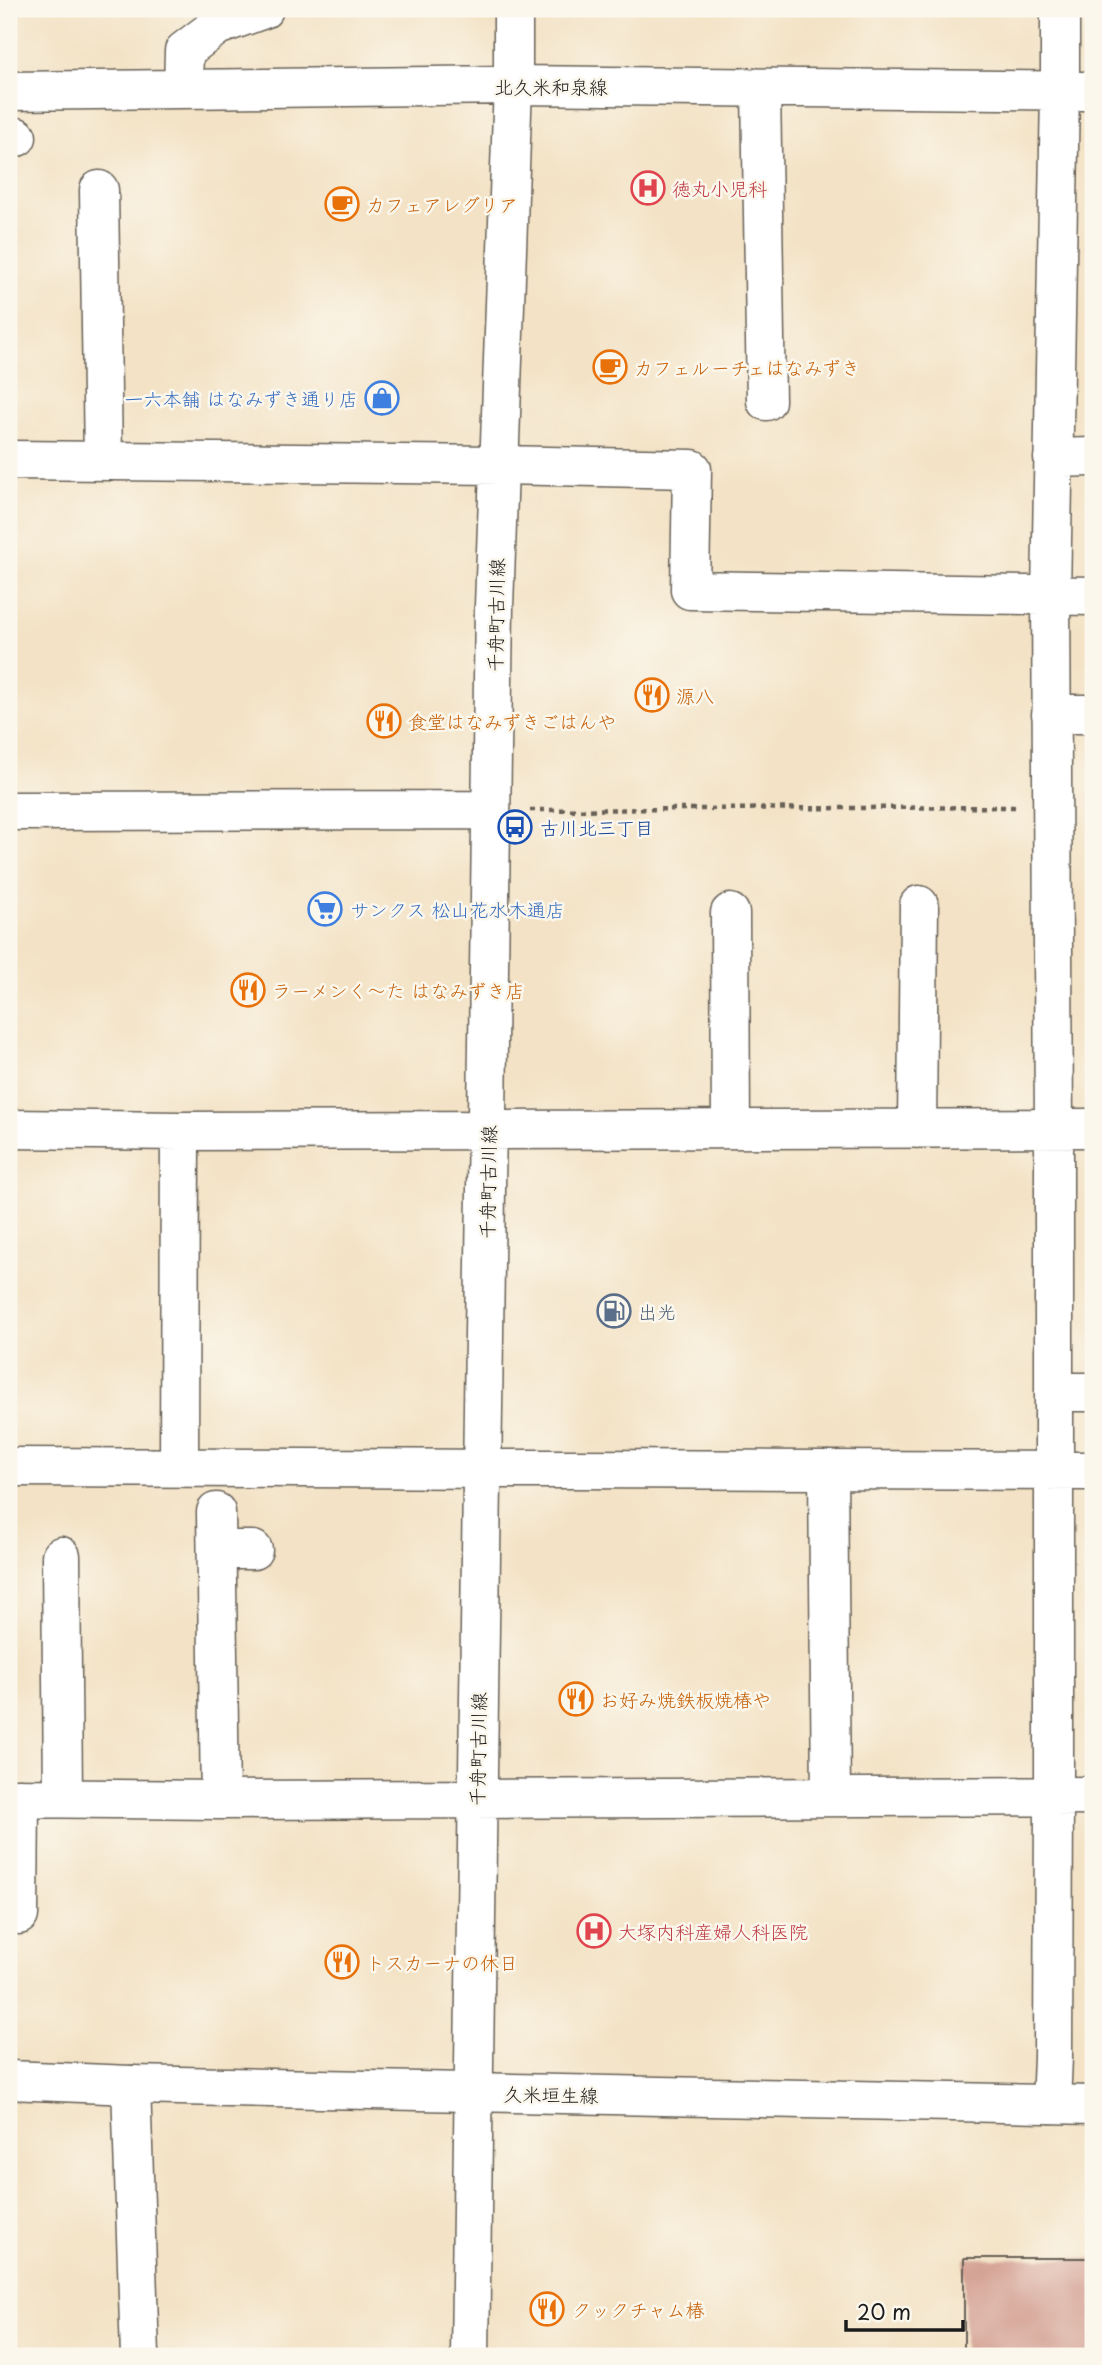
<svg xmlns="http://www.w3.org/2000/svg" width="1102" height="2365" font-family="'Playpen Sans','Klee One',sans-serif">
<rect width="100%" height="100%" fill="#fbf7ec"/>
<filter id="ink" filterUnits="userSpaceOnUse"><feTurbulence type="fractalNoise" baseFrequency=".0143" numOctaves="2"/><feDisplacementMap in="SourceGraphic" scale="14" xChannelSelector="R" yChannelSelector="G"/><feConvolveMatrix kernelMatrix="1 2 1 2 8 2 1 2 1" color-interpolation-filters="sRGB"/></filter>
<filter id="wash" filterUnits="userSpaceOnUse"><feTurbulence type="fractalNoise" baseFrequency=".00686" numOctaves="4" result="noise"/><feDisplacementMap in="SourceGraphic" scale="28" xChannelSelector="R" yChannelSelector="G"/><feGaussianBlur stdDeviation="1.57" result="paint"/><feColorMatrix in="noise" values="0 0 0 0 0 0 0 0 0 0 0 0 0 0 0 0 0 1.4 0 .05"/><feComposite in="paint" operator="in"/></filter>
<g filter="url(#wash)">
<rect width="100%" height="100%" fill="#f3e2c5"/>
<g id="blocks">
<path fill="#d29c8f" d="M964,2258H1093V2356H964Z"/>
</g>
</g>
<g filter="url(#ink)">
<use href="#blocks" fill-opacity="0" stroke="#676157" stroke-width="2"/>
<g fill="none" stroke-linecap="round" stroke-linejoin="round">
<defs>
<path id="minor" d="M761,88L766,401
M183,89L184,51L217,26L264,9
M9,91L513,85L1093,91
M9,137H17
M99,190L103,461
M1053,458L1093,457
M9,460L500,465L692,469L690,590L1093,596
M1051,714H1093
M9,811L491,810
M730,913L731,1129
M9,1129L180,1131L1093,1128
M917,1129L919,905
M1054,1392H1093
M9,1467L1093,1471
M179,1467L180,1131
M828,1470L831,1797
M216,1512L220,1800
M217,1550H253
M61,1556L63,1798
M9,1798L220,1800L1093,1796
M19,1915L20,1798
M131,2085L140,2356
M1051,2104L1053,2057L1054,1795V1128L1051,596L1060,91V9
M470,2356L494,606L513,85V9"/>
<path id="major" d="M9,2080L131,2085L1093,2105"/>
</defs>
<use href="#minor" stroke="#676157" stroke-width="41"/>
<use href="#major" stroke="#676157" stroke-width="41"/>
<path stroke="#676157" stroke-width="4.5" stroke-dasharray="5 5" stroke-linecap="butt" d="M530,810L1015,807"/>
<use href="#minor" stroke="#fff" stroke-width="38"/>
<use href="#major" stroke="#fff" stroke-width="38"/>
</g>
</g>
<defs>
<symbol id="hospital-ring" viewBox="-11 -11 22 22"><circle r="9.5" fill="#fbf7ec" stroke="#e0444e" stroke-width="1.5"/><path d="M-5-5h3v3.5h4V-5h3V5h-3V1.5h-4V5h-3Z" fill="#e0444e"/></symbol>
<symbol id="cafe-ring" viewBox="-11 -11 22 22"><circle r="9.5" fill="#fbf7ec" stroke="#e8710a" stroke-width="1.5"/><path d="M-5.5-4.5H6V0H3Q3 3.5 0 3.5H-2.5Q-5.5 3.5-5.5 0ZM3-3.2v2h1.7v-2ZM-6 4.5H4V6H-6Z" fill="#e8710a"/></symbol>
<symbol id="shop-ring" viewBox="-11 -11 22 22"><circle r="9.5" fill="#fbf7ec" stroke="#3f7fe0" stroke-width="1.5"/><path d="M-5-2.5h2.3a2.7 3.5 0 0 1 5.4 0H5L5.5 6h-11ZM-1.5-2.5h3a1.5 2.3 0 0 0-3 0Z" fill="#3f7fe0"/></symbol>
<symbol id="restaurant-ring" viewBox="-11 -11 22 22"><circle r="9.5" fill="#fbf7ec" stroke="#e8710a" stroke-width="1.5"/><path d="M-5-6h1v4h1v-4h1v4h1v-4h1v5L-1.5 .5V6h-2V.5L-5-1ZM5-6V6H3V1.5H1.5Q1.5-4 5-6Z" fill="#e8710a"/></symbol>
<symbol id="bus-ring" viewBox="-11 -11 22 22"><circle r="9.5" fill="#fbf7ec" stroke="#1a4fb4" stroke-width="1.5"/><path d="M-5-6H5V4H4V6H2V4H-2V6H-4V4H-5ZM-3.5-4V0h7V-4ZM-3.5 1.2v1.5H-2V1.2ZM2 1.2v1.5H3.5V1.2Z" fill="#1a4fb4"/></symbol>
<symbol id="supermarket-ring" viewBox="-11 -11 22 22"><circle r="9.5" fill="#fbf7ec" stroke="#3f7fe0" stroke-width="1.5"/><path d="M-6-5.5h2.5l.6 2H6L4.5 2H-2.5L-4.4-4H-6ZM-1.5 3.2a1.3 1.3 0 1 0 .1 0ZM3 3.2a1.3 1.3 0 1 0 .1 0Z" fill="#3f7fe0"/></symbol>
<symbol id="fuel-ring" viewBox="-11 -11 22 22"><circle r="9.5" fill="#fbf7ec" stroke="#5c6f8a" stroke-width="1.5"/><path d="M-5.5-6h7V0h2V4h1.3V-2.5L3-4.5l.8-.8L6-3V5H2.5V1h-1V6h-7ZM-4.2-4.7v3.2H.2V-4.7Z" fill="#5c6f8a"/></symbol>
</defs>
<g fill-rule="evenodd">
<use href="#hospital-ring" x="629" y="169" width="38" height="38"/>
<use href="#cafe-ring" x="323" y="185" width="38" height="38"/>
<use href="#cafe-ring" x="591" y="348" width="38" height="38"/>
<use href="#shop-ring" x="363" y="379" width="38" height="38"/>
<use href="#restaurant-ring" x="633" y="676" width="38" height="38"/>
<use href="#restaurant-ring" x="365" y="702" width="38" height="38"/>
<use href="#bus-ring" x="496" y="808" width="38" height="38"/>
<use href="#supermarket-ring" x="306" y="890" width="38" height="38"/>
<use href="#restaurant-ring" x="229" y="971" width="38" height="38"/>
<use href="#fuel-ring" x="595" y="1292" width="38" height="38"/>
<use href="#restaurant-ring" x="557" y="1680" width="38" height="38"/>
<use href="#hospital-ring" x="575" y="1912" width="38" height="38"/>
<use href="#restaurant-ring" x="323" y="1943" width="38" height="38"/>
<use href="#restaurant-ring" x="528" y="2290" width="38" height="38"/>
</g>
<g text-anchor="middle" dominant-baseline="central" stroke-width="5" stroke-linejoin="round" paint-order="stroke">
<g font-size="19" fill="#1c1c1c" stroke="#fbf7ec">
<text x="551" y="86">北久米和泉線</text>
<text transform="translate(495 615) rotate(-89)">千舟町古川線</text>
<text transform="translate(487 1182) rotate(-89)">千舟町古川線</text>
<text transform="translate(477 1749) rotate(-89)">千舟町古川線</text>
<text transform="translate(551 2094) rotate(1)">久米垣生線</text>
</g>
<g font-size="19" fill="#be3a42" stroke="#fbf7ec" text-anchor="start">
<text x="672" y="188">徳丸小児科</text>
<text x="618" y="1931">大塚内科産婦人科医院</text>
</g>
<g font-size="19" fill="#c56008" stroke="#fbf7ec" text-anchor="start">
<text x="366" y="204">カフェアレグリア</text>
<text x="634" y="367">カフェルーチェはなみずき</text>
<text x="676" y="695">源八</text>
<text x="408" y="721">食堂はなみずきごはんや</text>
<text x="272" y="990">ラーメンく～た はなみずき店</text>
<text x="600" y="1699">お好み焼鉄板焼椿や</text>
<text x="366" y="1962">トスカーナの休日</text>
<text x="572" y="2309">クックチャム椿</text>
</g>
<g font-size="19" fill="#366cbe" stroke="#fbf7ec" text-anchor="end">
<text x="358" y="398">一六本舗 はなみずき通り店</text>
<text x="350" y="909" text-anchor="start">サンクス 松山花水木通店</text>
</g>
<g font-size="19" fill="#164399" stroke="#fbf7ec" text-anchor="start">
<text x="540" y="827">古川北三丁目</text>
</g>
<g font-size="19" fill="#4e5e75" stroke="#fbf7ec" text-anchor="start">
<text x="638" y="1311">出光</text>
</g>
</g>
<rect width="1102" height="2365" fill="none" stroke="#fbf7ec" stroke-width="35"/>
<path d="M846 2320v10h117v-10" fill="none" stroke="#1c1c1c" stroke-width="3.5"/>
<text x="857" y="2320" font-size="21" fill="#1c1c1c" stroke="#fbf7ec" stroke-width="5" paint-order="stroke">20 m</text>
</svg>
